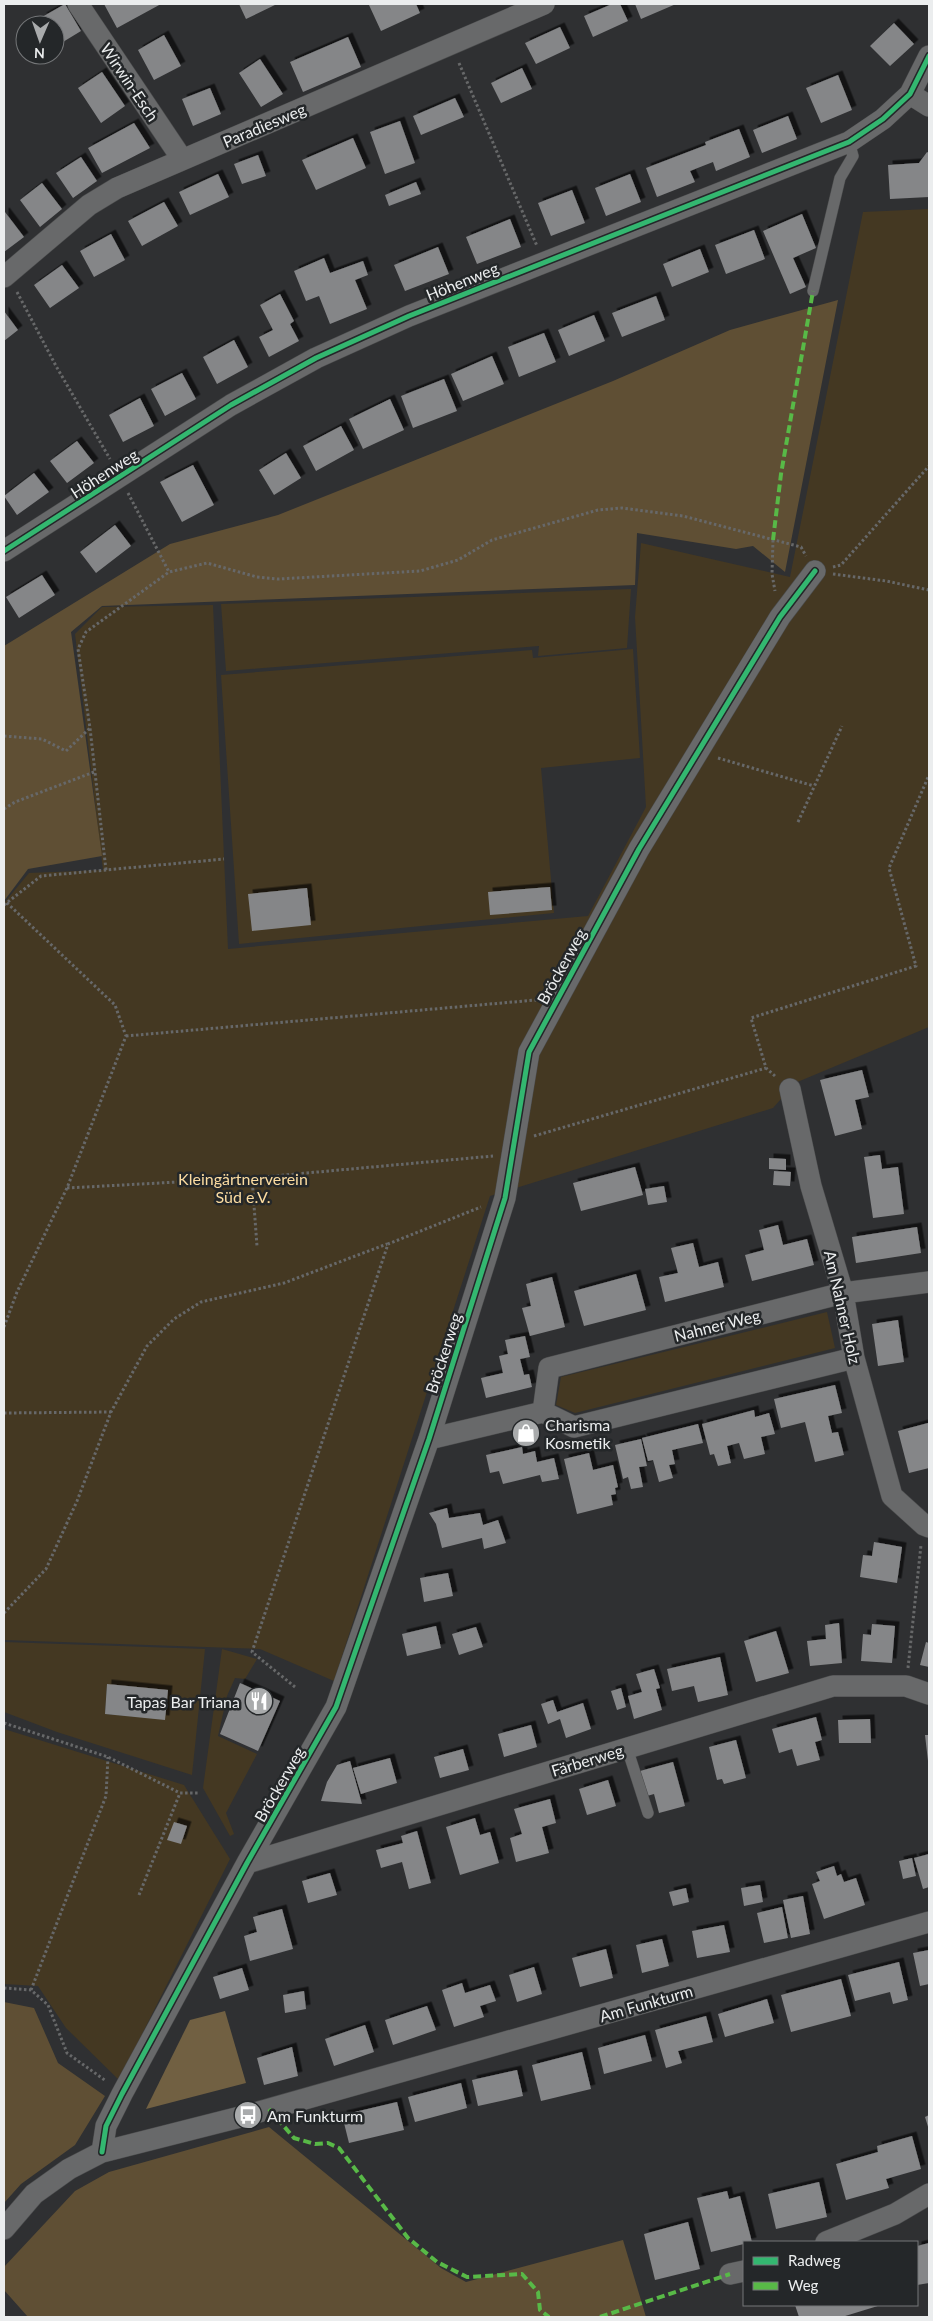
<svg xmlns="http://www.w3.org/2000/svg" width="933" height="2321" font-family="Lato,sans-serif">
<defs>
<filter id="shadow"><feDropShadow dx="4.5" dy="-4.5" stdDeviation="0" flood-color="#0009"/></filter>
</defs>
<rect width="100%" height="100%" fill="#2f3032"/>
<path fill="#443822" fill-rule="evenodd" d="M929,209V1027L795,1083L773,1108L490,1196L334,1681L260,1649L4,1640V903L29,873L103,870L75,634L102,607L213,605L228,949L588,916L646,807L635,617L641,543L790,577L863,212Z
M631,589L627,648L538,656L539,646L226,671L221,604Z
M633,649L640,758L541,768L554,913L239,944L221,675L532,650L533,658Z
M827,1312L835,1348L575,1413L556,1405L561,1377Z
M4,1642L205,1649L192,1775L57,1732L4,1712ZM107,1684L165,1719L105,1714Z
M222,1649L257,1659L245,1679L235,1678L227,1696L218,1736L257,1754L226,1813L234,1834L230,1836L203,1788Z
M4,1729L184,1785L230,1859L119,2080L66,2028L38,1986L4,1984Z"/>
<path fill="#5f4f34" d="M838,300L785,572L753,546L736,549L637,533L635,585L102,606L71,632L102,856L28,869L4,901V646L170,544L278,515L613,381L730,330Z
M4,2002L34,2008L58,2063L105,2096L75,2145L21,2184L4,2203Z
M269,2127L441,2268L466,2282L623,2240L646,2317H28L4,2290V2267L75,2191L109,2172Z"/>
<path fill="#716042" d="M225,2011L246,2083L146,2109L190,2020Z"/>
<path fill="#858688" filter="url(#shadow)" d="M65,4L81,31L58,45L55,40V25H47L42,17Z
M104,4H161L117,28Z
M239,4H277L246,19Z
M372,4H416L420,13L381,31L369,5Z
M612,4H620L628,21L593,37L584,16Z
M635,4H676L641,19Z
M894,23L914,44L890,66L870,46Z
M560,27L570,48L536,64L525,43Z
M164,35L181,66L154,80L138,50Z
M348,37L361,67L303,92L290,62Z
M260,59L283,94L261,107L239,73Z
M522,68L532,89L501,103L491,83Z
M102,72L125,106L101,123L78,88Z
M838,75L852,110L821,123L806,88Z
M210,88L221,114L193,126L182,99Z
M455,98L464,117L421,135L413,116Z
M788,116L797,139L762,153L753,130Z
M400,121L415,163L385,174L370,132Z
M134,123L150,148L102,173L88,148Z
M739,129L750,157L716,171L713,162L690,171L695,182L657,197L646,168L706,145L705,142Z
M353,138L366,168L316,190L302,160Z
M927,152L929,153V197L890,199L888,165L919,163Z
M258,155L266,176L242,184L234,164Z
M81,157L97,181L73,198L56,173Z
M218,174L229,197L190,215L179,192Z
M630,174L641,202L606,216L595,188Z
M416,182L421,194L389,206L385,195Z
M42,183L62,209L40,227L20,200Z
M572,190L585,223L551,236L538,203Z
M164,202L178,226L142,246L128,221Z
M5,212L24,237L4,252V213Z
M802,214L816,248L793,258L806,287L790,294L763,231Z
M510,219L521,247L477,264L466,237Z
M754,230L765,259L726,274L715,245Z
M111,234L125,260L94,277L80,251Z
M438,247L449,274L405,291L394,265Z
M700,249L709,272L672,287L663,264Z
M324,258L330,273L363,261L368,275L355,280L367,309L330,324L319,296L306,301L294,271Z
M62,265L79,288L50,308L34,285Z
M280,294L294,321L290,324L299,341L269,357L259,337L273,330L260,305Z
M656,296L665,320L622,337L612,313Z
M4,311L18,330L4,341Z
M594,315L605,341L569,356L558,330Z
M544,333L556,362L519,377L508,347Z
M234,340L248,367L217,384L203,357Z
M492,356L504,384L463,401L451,374Z
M182,373L196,399L165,416L151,389Z
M444,379L457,411L413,428L401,396Z
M140,398L154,426L123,442L109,415Z
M390,399L404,430L363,449L349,419Z
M341,426L354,450L316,471L303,446Z
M77,441L94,463L67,483L50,461Z
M286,453L301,478L274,495L259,470Z
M193,465L214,505L182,522L160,482Z
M34,473L49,492L17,515L4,496Z
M115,525L131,546L96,573L80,552Z
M42,575L55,595L19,618L6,597Z
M550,887L552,910L490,915L488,892Z
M307,888L311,925L252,931L248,894Z
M862,1070L869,1097L855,1100L862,1129L835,1136L820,1080Z
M880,1155L882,1169L898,1167L904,1214L873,1218L864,1157Z
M769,1158L786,1159V1170L769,1169Z
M635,1167L643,1195L581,1211L573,1183Z
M774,1171L791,1172L790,1186L773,1185Z
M664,1186L667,1202L648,1205L645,1189Z
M778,1225L783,1245L807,1239L814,1265L752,1281L745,1255L764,1250L759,1230Z
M917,1227L921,1253L856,1263L852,1237Z
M693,1243L699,1267L718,1262L724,1287L665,1302L659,1277L678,1273L671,1248Z
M636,1274L646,1310L584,1326L574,1291Z
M552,1277L565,1327L530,1336L522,1308L531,1306L526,1284Z
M898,1320L904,1362L878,1366L872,1324Z
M525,1336L530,1357L520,1359L524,1375L529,1374L532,1387L486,1398L481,1378L503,1373L499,1356L508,1354L505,1340Z
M835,1385L842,1413L828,1416L832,1433L838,1432L844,1455L815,1462L805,1422L781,1428L774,1399Z
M754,1410L755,1417L769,1413L775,1434L761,1437L765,1454L744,1459L739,1443L727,1446L731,1463L718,1466L714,1454L710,1455L702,1424Z
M928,1423L929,1468L909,1473L898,1431Z
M698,1424L703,1443L672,1450L675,1464L669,1465L673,1478L659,1482L653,1460L648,1461L642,1438Z
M641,1439L647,1466L639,1467L643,1487L631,1489L628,1477L623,1479L615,1445Z
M522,1447L523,1454L535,1451L537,1462L554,1458L559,1479L542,1482L540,1475L503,1484L499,1471L490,1473L486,1455Z
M589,1453L593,1470L613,1465L618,1487L615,1488L616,1494L611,1495L613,1505L577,1514L564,1459Z
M447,1508L449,1518L480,1513L483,1525L498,1520L506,1543L484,1549L482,1538L442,1548L436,1524L429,1513Z
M874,1542L902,1547L897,1583L860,1577L863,1555L872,1556Z
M448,1573L453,1596L424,1602L420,1578Z
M839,1623L842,1663L810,1666L807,1641L826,1639L825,1625Z
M872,1624L895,1626L892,1663L861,1661L863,1634L871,1635Z
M436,1626L441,1648L407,1656L402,1634Z
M476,1627L483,1647L459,1655L452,1634Z
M776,1631L789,1673L756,1682L744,1641Z
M926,1642L929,1643V1667L920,1665Z
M720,1657L728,1695L698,1702L694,1686L672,1691L667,1669Z
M654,1669L660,1688L656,1689L662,1710L634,1719L628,1696L642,1692L636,1674Z
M240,1683L280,1701L258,1751L220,1734Z
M107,1684L168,1690L165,1720L105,1714Z
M621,1688L626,1707L617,1710L611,1691Z
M553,1700L557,1712L583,1703L591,1729L566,1738L560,1719L548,1724L541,1704Z
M816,1717L822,1740L815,1742L820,1760L797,1766L792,1749L779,1753L772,1729Z
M870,1719L871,1743H839L838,1720Z
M531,1725L537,1747L504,1757L498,1734Z
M925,1735H929V1761H928Z
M736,1740L746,1778L724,1784L722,1779L717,1780L709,1747Z
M463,1749L469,1770L440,1778L434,1757Z
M390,1758L397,1783L361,1794L353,1768Z
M350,1761L362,1804L321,1801L327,1782L337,1765Z
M673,1762L685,1806L659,1813L654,1794L647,1796L640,1771Z
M608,1780L616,1806L587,1815L579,1789Z
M550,1799L556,1823L542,1827L549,1853L516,1862L510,1838L522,1834L514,1809Z
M475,1818L480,1835L490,1832L499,1863L460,1875L446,1827Z
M174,1822L187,1826L181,1844L167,1840Z
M417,1831L431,1883L409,1889L402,1862L381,1868L376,1850L403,1843L401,1836Z
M929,1854V1887L923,1889L914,1858Z
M912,1858L916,1876L903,1879L899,1861Z
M834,1866L837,1876L841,1874L844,1882L856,1878L865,1905L824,1919L812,1884L820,1881L816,1872Z
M330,1873L337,1895L308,1903L302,1881Z
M760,1885L763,1902L744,1906L741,1888Z
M686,1888L689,1902L673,1906L669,1892Z
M803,1896L810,1934L791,1938L783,1900Z
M782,1907L788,1938L764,1943L757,1913Z
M282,1909L293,1949L250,1961L244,1936L257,1932L253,1917Z
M724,1925L730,1952L697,1958L692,1931Z
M662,1939L669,1966L642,1973L636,1945Z
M606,1949L613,1978L580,1987L572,1958Z
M929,1950V1984L920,1986L913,1953Z
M899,1962L908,2000L893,2004L890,1992L855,2001L848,1975Z
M534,1967L542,1994L517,2002L509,1975Z
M242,1968L249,1990L220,1999L213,1977Z
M841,1979L851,2016L791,2032L781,1995Z
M462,1983L465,1993L490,1985L496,2001L480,2006L484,2017L454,2027L442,1990Z
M304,1991L306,2009L285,2013L283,1995Z
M767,1999L774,2023L725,2037L718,2014Z
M427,2006L436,2030L393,2045L385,2020Z
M706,2016L713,2042L678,2051L682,2063L666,2068L655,2030Z
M365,2025L374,2052L334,2066L325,2039Z
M645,2035L652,2061L604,2074L598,2048Z
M292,2047L298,2076L264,2085L257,2058Z
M582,2052L591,2089L541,2101L532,2065Z
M517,2070L523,2096L478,2106L472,2080Z
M461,2083L467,2108L415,2122L408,2097Z
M397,2102L404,2130L349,2143L342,2115Z
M929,2115V2130L925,2117Z
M912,2136L921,2169L886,2179L889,2188L846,2200L836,2164L878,2152L877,2146Z
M819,2182L827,2217L776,2229L768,2194Z
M727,2191L729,2199L740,2196L752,2242L711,2252L697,2198Z
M688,2222L700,2269L655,2280L644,2234Z
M929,2243V2283L917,2285V2246Z
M795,2305H881L842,2317H799Z"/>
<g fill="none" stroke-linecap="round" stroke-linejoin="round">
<defs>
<path id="service" d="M813,291L840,178L853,156L849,142
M627,1748L648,1813"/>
<path id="minor" d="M78,4L182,159
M910,94L929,106
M4,277L89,205L117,188L544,4
M4,551L231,405L316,358L409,316L849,142L883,119L910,94L929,56
M790,1089L811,1186L843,1293L854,1358L892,1496L924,1525L929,1527
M854,1358L574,1427L543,1412L549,1368L843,1293L929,1282
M429,1439L543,1412
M247,1863L833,1686H906L929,1694
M102,2152L106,2126L122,2094L247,1863L336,1707L429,1439L505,1198L529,1052L639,849L780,617L815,571
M4,2229L34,2194L69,2169L102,2152L248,2115L929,1922
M826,2242L895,2214L929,2194
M730,2274L744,2271"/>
</defs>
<use href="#service" stroke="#4a4b4c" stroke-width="12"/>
<use href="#minor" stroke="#4a4b4c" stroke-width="22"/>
<path stroke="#676869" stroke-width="3" stroke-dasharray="2.5 2.5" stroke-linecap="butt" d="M459,63L537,246
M17,292L56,366L110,459
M128,493L169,572
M773,540L772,574L775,591
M833,567L841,565L929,466
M833,574L886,581L929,590
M4,736L42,739L66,751L90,728
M718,758L814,786
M4,809L15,802L94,772
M798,822L842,726
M106,870L90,728L78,649L86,632L169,572L207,563L257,577L278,579L420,571L458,560L492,540L598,510L622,508L683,516L801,547L806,556
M4,905L41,876L224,859
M126,1036L536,1000
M775,1076L766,1068L751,1018L916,966L889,868L929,775
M534,1136L766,1068
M252,1178L257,1246
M67,1188L252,1178L493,1156
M4,1327L17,1292L67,1188L126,1036L115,1005L6,902
M4,1413L111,1412
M4,1613L46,1569L77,1501L111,1412L147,1346L174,1319L201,1302L284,1283L387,1244
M908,1668L921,1545
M295,1687L252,1652L388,1244L481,1207
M4,1723L108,1757L180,1793
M139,1895L180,1793H199
M4,1988L31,1990L48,2005L67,2053L106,2081
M31,1990L106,1796L108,1757"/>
<use href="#service" stroke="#68696a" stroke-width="11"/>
<use href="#minor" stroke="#68696a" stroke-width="21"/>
<path stroke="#58b947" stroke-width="4" stroke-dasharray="8 4" stroke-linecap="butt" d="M773,540L781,474L813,291
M269,2109L294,2138L315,2144L328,2143L339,2148L408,2238L437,2262L467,2277L522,2274L538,2292L540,2310L549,2317
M600,2317L730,2274"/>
<defs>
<path id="cycleway" d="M4,551L231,405L316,358L409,316L849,142L883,119L910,94L929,56
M102,2152L106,2126L122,2094L247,1863L336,1707L429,1439L505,1198L529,1052L639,849L780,617L815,571"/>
</defs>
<use href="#cycleway" stroke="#242729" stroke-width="8"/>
<use href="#cycleway" stroke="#33b770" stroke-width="5"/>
</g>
<defs>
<symbol id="shop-disc" viewBox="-11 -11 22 22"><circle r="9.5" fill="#a9abac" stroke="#242729"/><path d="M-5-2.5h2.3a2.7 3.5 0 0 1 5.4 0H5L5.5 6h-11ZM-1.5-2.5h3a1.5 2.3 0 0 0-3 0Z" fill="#fff"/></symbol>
<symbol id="restaurant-disc" viewBox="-11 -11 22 22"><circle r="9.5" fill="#a9abac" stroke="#242729"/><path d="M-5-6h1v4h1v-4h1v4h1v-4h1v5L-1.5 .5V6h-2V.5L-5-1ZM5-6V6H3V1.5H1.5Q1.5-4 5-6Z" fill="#fff"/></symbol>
<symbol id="bus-disc" viewBox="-11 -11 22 22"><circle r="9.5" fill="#a9abac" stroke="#242729"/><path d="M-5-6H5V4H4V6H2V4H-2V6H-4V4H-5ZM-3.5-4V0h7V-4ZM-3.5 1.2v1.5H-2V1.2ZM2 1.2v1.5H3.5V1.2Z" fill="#fff"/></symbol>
</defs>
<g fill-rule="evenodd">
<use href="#shop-disc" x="510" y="1417" width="32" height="32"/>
<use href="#restaurant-disc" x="243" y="1685" width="32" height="32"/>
<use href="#bus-disc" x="232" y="2099" width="32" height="32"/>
</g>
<g text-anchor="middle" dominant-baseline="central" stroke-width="5" stroke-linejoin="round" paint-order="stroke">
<g font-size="16" fill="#ebedee" stroke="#242729">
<text transform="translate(130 82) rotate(56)">Wirwin-Esch</text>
<text transform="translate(264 125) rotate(-23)">Paradiesweg</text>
<text transform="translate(462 281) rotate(-22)">Höhenweg</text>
<text transform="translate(104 473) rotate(-33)">Höhenweg</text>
<text transform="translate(561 966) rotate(-61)">Bröckerweg</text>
<text transform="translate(843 1307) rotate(77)">Am Nahner Holz</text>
<text transform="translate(717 1325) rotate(-14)">Nahner Weg</text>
<text transform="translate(443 1353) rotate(-72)">Bröckerweg</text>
<text transform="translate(587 1760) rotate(-17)">Färberweg</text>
<text transform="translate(279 1784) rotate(-60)">Bröckerweg</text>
<text transform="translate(646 2003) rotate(-16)">Am Funkturm</text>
</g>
<g font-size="16" fill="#fcdca1" stroke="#242729">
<text x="243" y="1178">Kleingärtnerverein<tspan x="243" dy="18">Süd e.V.</tspan></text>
</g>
<g font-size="16" fill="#ebedee" stroke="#242729" text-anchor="start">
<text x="545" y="1424">Charisma<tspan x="545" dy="18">Kosmetik</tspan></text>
<text x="240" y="1701" text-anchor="end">Tapas Bar Triana</text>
<text x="267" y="2115">Am Funkturm</text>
</g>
</g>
<rect width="933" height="2321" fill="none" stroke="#ebedee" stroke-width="10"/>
<rect x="743" y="2241" width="175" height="65" fill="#242729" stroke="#747678"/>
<rect x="753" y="2257" width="25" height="8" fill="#33b770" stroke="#747678"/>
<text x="788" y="2266" font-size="15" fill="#ebedee">Radweg</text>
<rect x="753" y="2282" width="25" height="8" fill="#58b947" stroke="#747678"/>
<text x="788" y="2291" font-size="15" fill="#ebedee">Weg</text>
<g transform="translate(40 40) rotate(182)"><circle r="24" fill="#242729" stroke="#747678"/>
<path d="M0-4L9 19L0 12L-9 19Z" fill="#a9abac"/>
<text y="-8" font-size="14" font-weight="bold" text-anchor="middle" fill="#ebedee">N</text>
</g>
</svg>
